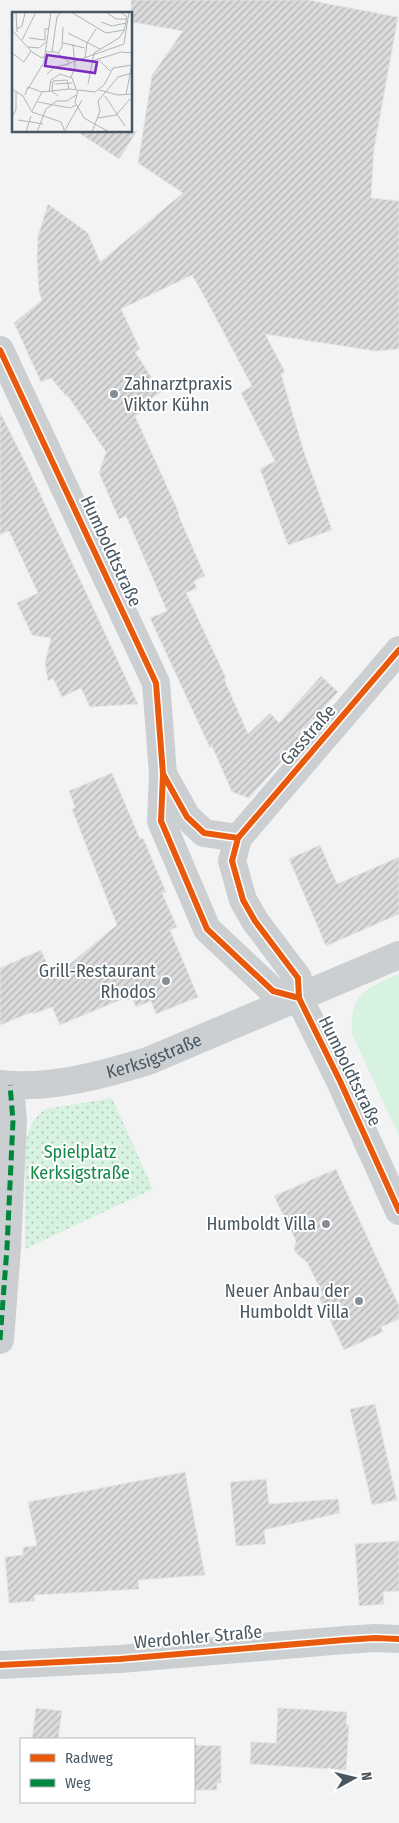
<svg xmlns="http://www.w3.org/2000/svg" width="399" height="1823" font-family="'Fira Sans Condensed',sans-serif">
<defs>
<pattern id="park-dots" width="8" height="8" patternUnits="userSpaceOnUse" patternTransform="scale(1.25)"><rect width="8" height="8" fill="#d7f2e0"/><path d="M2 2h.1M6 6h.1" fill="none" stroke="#b0c7b9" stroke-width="1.8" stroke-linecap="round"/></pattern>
<pattern id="building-hatch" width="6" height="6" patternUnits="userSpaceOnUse" patternTransform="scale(1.25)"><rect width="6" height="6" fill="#dbdbdc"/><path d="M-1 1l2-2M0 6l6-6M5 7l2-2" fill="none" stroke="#b4b4b6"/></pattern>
</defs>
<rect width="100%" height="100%" fill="#f3f3f3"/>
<path fill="#d7f2e0" d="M399,974V1136L352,1034C349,994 366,988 399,974Z"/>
<path fill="url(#park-dots)" d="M112,1098L153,1189L25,1249V1144C29,1129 33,1117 46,1109Z"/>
<path fill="url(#building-hatch)" stroke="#e4e5e6" d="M131,0H308L398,17L374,149L371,198L399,201V349L376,351L265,334L285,372L281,374L303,449L332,530L288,545L260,469L275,461L241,393L252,386L208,303L192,275L121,309L140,349L135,352L161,392L138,407L142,412L135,416L179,513L178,514L205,576L194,581L197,588L186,593L226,678L224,679L248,734L270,713L279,723L321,676L338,692L298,737L301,740L249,798L232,792L212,746L210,748L150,618L167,611L126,516L119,519L99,473L106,452L68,396L67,397L51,378L41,382L14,323L42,300L39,292L37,258L38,236L48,204L88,233L100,262L183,193L138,163L152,75L183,31L131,22Z
M76,131H137L119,159Z
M0,412L28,468L138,704L90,707L81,688L62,697L53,678L48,681L45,663L51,638L32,635L17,603L38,593L9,531L0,535Z
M112,773L140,839L143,838L166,892L162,893L177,927L170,930L198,997L156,1014L151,1001L136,1007L132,998L128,1000L127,997L60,1025L52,1007L33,1014L32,1012L0,1025V968L41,950L53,978L117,925L72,809L75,807L69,791Z
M320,845L337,884L399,857V914L326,946L289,859Z
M336,1169L399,1306V1319L381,1327L383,1332L344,1350L319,1297L323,1295L307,1262L299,1256L294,1250L296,1241L274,1196Z
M375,1404L397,1500L372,1505L350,1409Z
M185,1472L205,1575L138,1580L139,1589L34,1595L35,1601L9,1603L5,1557L23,1555V1547L37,1546L28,1502Z
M266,1479L269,1504L338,1499L340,1513L264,1530L266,1544L236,1546L230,1482Z
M399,1541V1591L383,1592L384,1604L359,1606L355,1544Z
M36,1708L62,1711L58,1739H32Z
M278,1708L347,1712L346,1725H349L346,1770L250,1764L251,1742L276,1743Z
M194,1745L221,1746V1783H217V1790H194Z"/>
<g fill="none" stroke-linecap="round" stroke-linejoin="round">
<g stroke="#cccfd2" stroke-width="28">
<path id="s1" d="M0,1084C48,1090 102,1075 148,1061L399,955"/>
<path d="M0,1340L7,1248L13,1121L10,1085"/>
</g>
<path stroke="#cccfd2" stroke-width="28" d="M0,350L156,683L163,774L161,821L207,929L273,991L299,998
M399,650L238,838L232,861L243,900L255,921L298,978L299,998L340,1081L399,1211
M163,774L187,817L204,833L238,838
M0,1665L120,1659L344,1640L375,1638L399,1639"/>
<path stroke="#00873e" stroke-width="5" stroke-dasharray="10 5" stroke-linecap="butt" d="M0,1340L7,1248L13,1121L10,1085"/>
<defs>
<path id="cycleway" d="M0,350L156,683L163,774L161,821L207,929L273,991L299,998
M399,650L238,838L232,861L243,900L255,921L298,978L299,998L340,1081L399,1211
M163,774L187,817L204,833L238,838
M0,1665L120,1659L344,1640L375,1638L399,1639"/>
</defs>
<use href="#cycleway" stroke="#fff" stroke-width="9"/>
<use href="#cycleway" stroke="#e8590c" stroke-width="6"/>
</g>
<g fill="#848e94" stroke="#fff" stroke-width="2">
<circle cx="114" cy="394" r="5"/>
<circle cx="166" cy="981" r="5"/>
<circle cx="326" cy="1224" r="5"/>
<circle cx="359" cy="1301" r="5"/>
</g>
<g text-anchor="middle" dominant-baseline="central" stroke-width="4" stroke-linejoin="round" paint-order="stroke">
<g font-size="18" fill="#485761" stroke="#fff" text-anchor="end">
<text x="124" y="384" text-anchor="start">Zahnarztpraxis<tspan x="124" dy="21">Viktor Kühn</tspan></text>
<text x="156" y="971">Grill-Restaurant<tspan x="156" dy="21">Rhodos</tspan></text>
<text x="316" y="1224">Humboldt Villa</text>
<text x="349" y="1291">Neuer Anbau der<tspan x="349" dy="21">Humboldt Villa</tspan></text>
</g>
<g font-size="18" fill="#485761" stroke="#fff">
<text transform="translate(111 551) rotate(65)">Humboldtstraße</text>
<text transform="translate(308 735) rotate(-49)">Gasstraße</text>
<text stroke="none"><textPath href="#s1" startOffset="158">Kerksigstraße</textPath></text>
<text transform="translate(350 1071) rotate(64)">Humboldtstraße</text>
<text transform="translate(198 1637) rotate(-5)">Werdohler Straße</text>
</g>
<g font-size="18" fill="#138846" stroke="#fff">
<text x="80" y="1152">Spielplatz<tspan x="80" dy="21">Kerksigstraße</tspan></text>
</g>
</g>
<g transform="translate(12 12)">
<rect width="120" height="120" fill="#f3f3f3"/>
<path fill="none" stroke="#afb5b9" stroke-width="1" d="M4,0L5,20M59,0L94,21L112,18M94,0L104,7H114M89,10L100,14L114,11M5,17L10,14L13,1M0,18L20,40L30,46L33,44M56,21L88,37M17,26L33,28V17H37M10,28L24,0M51,31L73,36M16,35L27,36L35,29M33,40H44L57,50M40,40L45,5L49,0M0,41L12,50L19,39M46,41L50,35L51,15M73,46L75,31L84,17M86,47L98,59M80,49L109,40L120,41M32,50L39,0M55,52L112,32L117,0M63,58L79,61M35,62L43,55L57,52M59,65L63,56L61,32M43,72L60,71M76,72L82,41L107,26L112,19L115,5L108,0M0,77L11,84L20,100L49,110L53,120M16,77L32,50M66,78L63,90L72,106L97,120M87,78L106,83L120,82M37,80L39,68L48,62L60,66L64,77M13,83L16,75L30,80L57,77L83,80L92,73L101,56L120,53M114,83L120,52M46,84L40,79L41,69L55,68L57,77M93,84L113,114M26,90L58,96L64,93M20,99L30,80M0,105L4,98V80M86,106L104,103L118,87M6,108L31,112M53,118L70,88M14,120L19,104M25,120L34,97L45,89H55L64,83M80,120L88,99L86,89L106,65L120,61"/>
<path fill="#7b2cbf" fill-opacity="0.15" stroke="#7b2cbf" stroke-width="2.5" d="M35,43L85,50L83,61L33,54Z"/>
<rect width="120" height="120" fill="none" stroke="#485761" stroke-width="2.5"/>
</g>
<rect x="20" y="1738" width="175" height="65" fill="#ffffff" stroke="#b6bcc0"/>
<rect x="30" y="1754" width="25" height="8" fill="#e8590c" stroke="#b6bcc0"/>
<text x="65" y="1763" font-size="15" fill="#485761">Radweg</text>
<rect x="30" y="1779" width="25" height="8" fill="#00873e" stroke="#b6bcc0"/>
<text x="65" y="1788" font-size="15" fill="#485761">Weg</text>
<g transform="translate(354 1778) rotate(82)" stroke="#ffffff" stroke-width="4" paint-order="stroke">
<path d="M0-4L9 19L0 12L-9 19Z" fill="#485761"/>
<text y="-8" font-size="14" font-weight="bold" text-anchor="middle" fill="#485761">N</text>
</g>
</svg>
